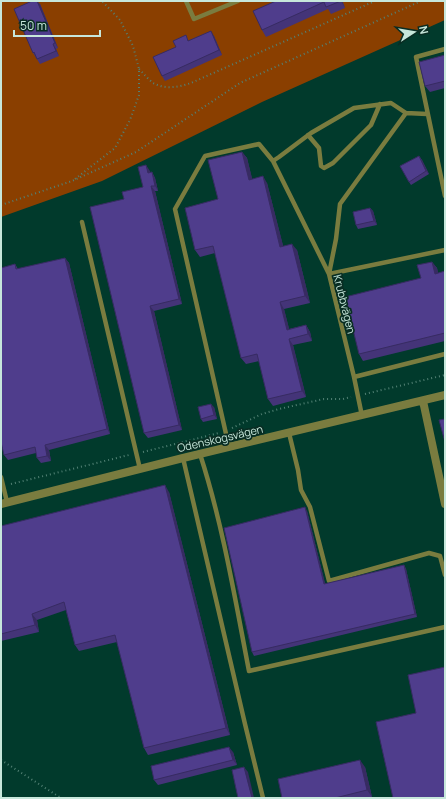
<svg xmlns="http://www.w3.org/2000/svg" width="446" height="799" font-family="Manrope,sans-serif">
<rect width="100%" height="100%" fill="#013a2c"/>
<path fill="#8a3f00" d="M1,1H445V20L262,102L102,181L1,217Z"/>
<g fill="none" stroke-linecap="round" stroke-linejoin="round">
<path stroke="#528174" stroke-width="2" stroke-dasharray="1 3" stroke-linecap="butt" d="M139,69C144,74 148,79 153,83C166,90 179,87 191,83L375,1
M75,179L115,148L130,120L139,95V69L133,46L120,20L102,1
M1,205L72,181L136,152L240,83L421,1
M365,394L445,375
M232,428L262,414L279,409L324,399H343L351,397
M143,452L219,433
M11,484L129,455
M1,760L61,798"/>
<path stroke="#7a7c3f" stroke-width="4.5" d="M186,1L194,19L238,1
M445,49L416,57L445,196
M406,113L340,204L336,239L329,274L445,250
M308,135L319,148L321,166L324,168L333,163L371,125L380,104
M273,161L279,157L311,133L354,108L391,103L406,113L427,114
M82,222L140,469
M354,377L445,354
M289,433L298,470L301,490L310,507L329,581L429,553L440,556L445,575
M229,447L175,209L205,156L259,144L273,161L329,274L354,377L362,416
M200,454C223,525 235,599 249,671L445,627
M183,458L245,724L263,798
M1,477L7,502"/>
<path stroke="#7a7c3f" stroke-width="8" d="M423,401L445,504
M1,504L183,458L445,395"/>
</g>
<path fill="#443478" d="M276,1H346L343,2L345,8L331,14L328,9L266,37L262,30Z
M40,4L58,48L56,49L59,56L40,64L33,53Z
M214,36L222,55L165,81L162,76L189,40Z
M445,55V88L430,92L425,86Z
M242,152L247,158L252,179L267,183L283,246L297,250L310,303L284,309L289,329L306,325L310,332L312,341L293,345L306,397L273,406L268,399L259,361L246,364L241,358L215,253L200,257L195,250L218,199Z
M419,156L422,160L429,174L411,185L409,182Z
M150,171V173L152,172L155,178L158,191H155L182,304L154,311L182,430L148,438L144,433L124,199L143,187Z
M370,208L373,211L377,225L358,229L356,225Z
M65,258L69,263L110,434L49,450L51,461L41,463L37,458L36,453L8,460L4,455L15,264L18,269Z
M432,262L437,268L438,273L445,271V341L363,361L359,354L421,278Z
M214,407L217,419L203,422L201,419Z
M169,492L230,735L148,755L144,748L117,642L79,651L75,645L66,610L37,620L39,632L1,641V526Z
M307,511L325,584L404,565L406,569L417,617L254,656L252,652Z
M233,752L237,765L158,785L154,780Z
M365,767L372,797L368,798H282Z"/>
<path fill="#372b62" d="M37,1L40,4L58,48L55,43Z
M341,1H342L345,8Z
M211,31L214,36L222,55L219,50Z
M53,44L56,49L59,56L56,51Z
M242,152L247,158L254,186L249,180Z
M419,156L422,160L429,174L426,171Z
M146,165L150,171L152,178L148,173Z
M152,172L155,178L158,191L155,186Z
M263,176L267,183L285,253L280,247Z
M151,186L155,191L182,304L179,299Z
M370,208L373,211L377,225L374,221Z
M292,244L297,250L310,303L305,296Z
M65,258L69,263L110,434L107,429Z
M432,262L437,268L440,281L435,274Z
M280,302L284,309L291,336L287,330Z
M150,306L154,311L182,430L179,425Z
M306,325L310,332L312,341L308,334Z
M289,339L293,345L306,397L302,391Z
M211,404L214,407L217,419L214,415Z
M45,445L49,450L51,461L47,456Z
M165,485L169,492L230,735L226,728Z
M305,507L307,511L326,587L324,584Z
M404,565L406,569L417,617L415,614Z
M32,614L37,620L39,632L35,625Z
M229,747L233,752L237,765L233,760Z
M360,760L365,767L372,797L367,790Z
M244,767L248,772L254,798H252Z"/>
<path fill="#4f3d8c" stroke="#372b62" d="M32,1H37L55,43L53,44L56,51L37,59L34,52L33,53L14,9Z
M276,1H341L326,7L324,2L262,30L253,11Z
M211,31L219,50L162,76L153,57L176,47L173,41L186,35L188,41Z
M445,55V81L425,86L419,62Z
M242,152L249,180L263,176L280,247L292,244L305,296L280,302L287,330L306,325L308,334L289,339L302,391L268,399L257,354L241,358L213,246L195,250L185,208L218,199L208,160Z
M419,156L426,171L409,182L400,166Z
M146,165L148,173L152,172L155,186H151L179,299L150,306L179,425L144,433L90,207L124,199L122,192L143,187L138,167Z
M370,208L374,221L356,225L353,212Z
M65,258L107,429L45,445L47,456L37,458L35,447L4,455L1,442V268L15,264L16,269Z
M432,262L435,274L445,271V333L359,354L345,297L421,278L417,265Z
M211,404L214,415L201,419L198,407Z
M445,419V442L439,420Z
M165,485L226,728L144,748L115,635L75,645L64,602L32,614L35,625L1,634V526Z
M305,507L324,584L404,565L415,614L252,652L224,528Z
M445,667V798H393L376,722L416,713L408,675Z
M229,747L233,760L154,780L151,766Z
M360,760L367,790L335,798H282L278,779Z
M244,767L252,798H238L232,770Z"/>
<g text-anchor="middle" dominant-baseline="central" stroke-width="3.5" stroke-linejoin="round" paint-order="stroke">
<g font-size="11" fill="#c7e7db" stroke="#092d23">
<text transform="translate(345 304) rotate(76)">Krubbvägen</text>
<text transform="translate(220 438) rotate(-13)">Odenskogsvägen</text>
</g>
</g>
<rect width="446" height="799" fill="none" stroke="#c7e7db" stroke-width="4"/>
<g transform="translate(414 32) rotate(78)" stroke="#092d23" stroke-width="3" paint-order="stroke">
<path d="M0-3L7 15L0 10L-7 15Z" fill="#c7e7db"/>
<text y="-6" font-size="11" font-weight="bold" text-anchor="middle" fill="#c7e7db">N</text>
</g>
<path d="M14 30v6h86v-6" fill="none" stroke="#c7e7db" stroke-width="2"/>
<text x="20" y="30" font-size="12" fill="#c7e7db" stroke="#092d23" stroke-width="3" paint-order="stroke">50 m</text>
</svg>
